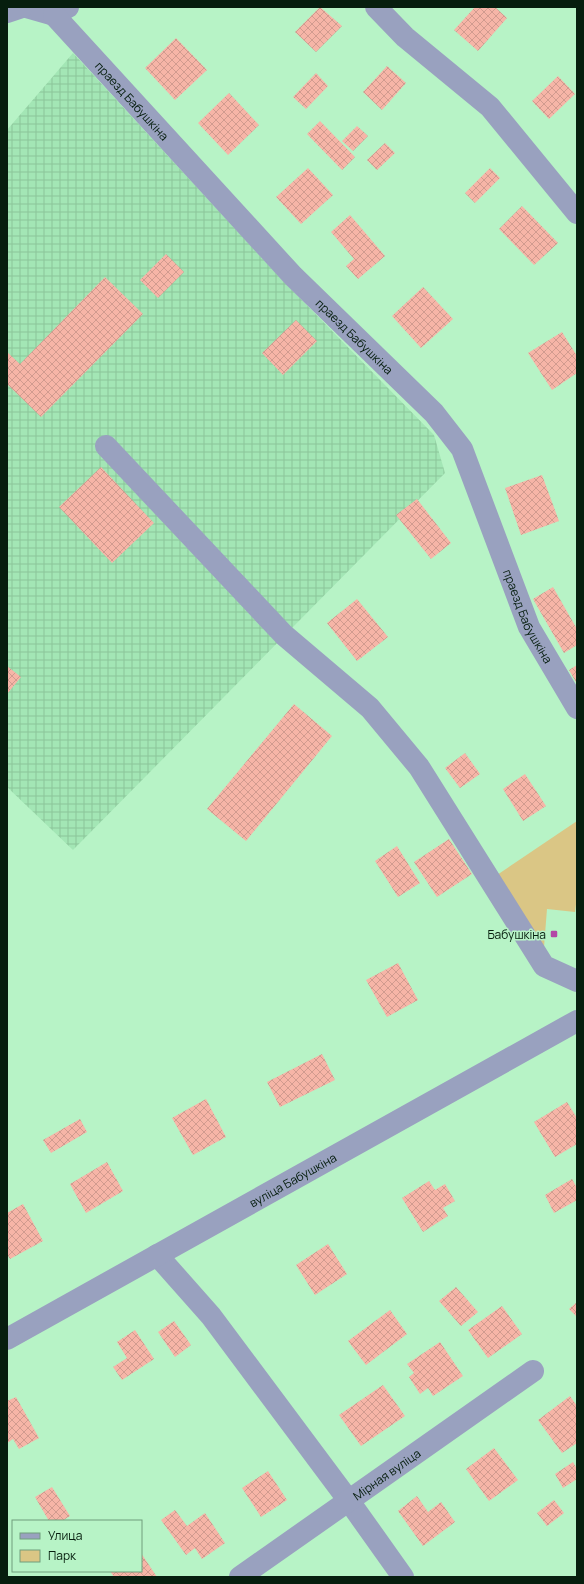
<svg xmlns="http://www.w3.org/2000/svg" width="584" height="1584" font-family="Manrope,sans-serif">
<defs>
<pattern id="industrial-grid" width="8" height="8" patternUnits="userSpaceOnUse"><rect width="8" height="8" fill="#a3e6b5"/><path d="M0 4h8M4 0v8" fill="none" stroke="#8bc59a"/></pattern>
<pattern id="building-cross-hatch" width="8" height="8" patternUnits="userSpaceOnUse"><rect width="8" height="8" fill="#f6b5a7"/><path d="M0 0l8 8M0 8l8-8" fill="none" stroke="#d19b8f"/></pattern>
</defs>
<rect width="100%" height="100%" fill="#b7f3c6"/>
<path fill="url(#industrial-grid)" d="M73,53L285,283L434,435L445,473L73,850L7,787V130Z"/>
<path fill="#dac685" d="M577,821V897L575,912L547,909L544,947L497,875Z"/>
<path fill="url(#building-cross-hatch)" d="M320,7L342,26L316,52L295,32Z
M475,7H495L507,18L478,51L454,30Z
M176,38L207,70L175,100L145,68Z
M387,66L406,83L382,110L363,92Z
M316,73L328,86L306,109L293,97Z
M558,76L575,94L549,119L532,101Z
M229,93L259,125L228,155L198,123Z
M320,121L355,157L342,170L307,134Z
M357,126L368,136L353,151L342,141Z
M385,143L395,153L377,170L367,160Z
M308,168L333,195L301,224L276,197Z
M490,168L500,178L475,203L465,193Z
M522,206L558,243L534,265L499,229Z
M350,215L385,256L358,279L346,266L354,259L331,232Z
M166,254L184,272L158,298L140,280Z
M105,277L143,314L41,417L7,384V352L20,364Z
M423,287L453,319L421,348L392,316Z
M296,320L317,341L283,375L262,353Z
M562,332L577,356V373L552,390L528,353Z
M101,467L154,523L112,563L59,507Z
M542,475L559,521L521,535L505,488Z
M417,499L451,543L431,559L396,515Z
M553,587L577,629V645L564,653L533,599Z
M357,599L388,637L357,661L327,623Z
M577,665V684L569,670Z
M7,666L21,677L7,694Z
M294,704L332,736L246,841L207,809Z
M465,753L480,774L460,788L445,768Z
M525,774L546,806L523,821L503,789Z
M449,839L472,874L437,897L414,862Z
M397,846L420,883L398,897L375,861Z
M398,963L418,1000L387,1017L366,980Z
M322,1054L335,1080L280,1107L267,1082Z
M206,1099L226,1137L193,1155L172,1118Z
M567,1102L577,1118V1144L555,1157L534,1122Z
M80,1119L87,1132L51,1153L43,1140Z
M107,1162L123,1191L86,1213L70,1184Z
M572,1179L577,1188V1200L554,1213L545,1195Z
M429,1181L435,1190L445,1184L455,1201L443,1208L448,1216L423,1232L402,1198Z
M23,1204L43,1241L10,1259L7,1254V1213Z
M328,1244L347,1274L315,1295L296,1265Z
M456,1287L478,1312L461,1326L439,1301Z
M577,1302V1317L569,1309Z
M502,1306L522,1334L488,1358L468,1330Z
M390,1310L407,1334L366,1365L348,1341Z
M174,1321L191,1345L175,1357L158,1332Z
M135,1330L154,1359L122,1380L113,1367L127,1358L117,1342Z
M440,1342L463,1376L433,1396L428,1388L420,1394L409,1377L414,1373L407,1364Z
M383,1385L405,1416L361,1446L339,1415Z
M570,1396L577,1406V1443L562,1453L538,1420Z
M16,1397L39,1438L19,1449L13,1439L7,1443V1401Z
M494,1448L518,1480L489,1501L466,1469Z
M573,1462L577,1469V1479L563,1488L555,1474Z
M268,1471L287,1500L261,1517L242,1488Z
M52,1487L70,1516L62,1521H49L35,1497Z
M417,1496L428,1512L441,1502L455,1522L423,1546L398,1511Z
M554,1500L564,1513L547,1526L537,1513Z
M175,1510L187,1526L205,1513L225,1543L202,1559L195,1548L186,1555L161,1520Z
M141,1553L157,1577H114L110,1571H141Z"/>
<g fill="none" stroke-linecap="round" stroke-linejoin="round">
<g stroke="#99a1bf" stroke-width="22">
<path d="M26,7L54,15L68,7"/>
<path d="M376,7L405,37L490,107L577,213"/>
<path d="M7,12L22,7"/>
<path id="s1" d="M54,15L293,276L434,413L462,449L529,627L577,708"/>
<path d="M106,446L284,635L370,708L419,767L544,966L577,981"/>
<path d="M157,1255L211,1316L349,1501L403,1577"/>
<path id="s2" d="M7,1339L577,1021"/>
<path id="s3" d="M240,1577L533,1371"/>
</g>
</g>
<rect fill="#b346a6" stroke="#b7f3c6" stroke-width="1.5" x="550" y="930" width="8" height="8" rx="2"/>
<g text-anchor="middle" dominant-baseline="central" stroke-width="3" stroke-linejoin="round" paint-order="stroke">
<g font-size="12" fill="#061e0e" stroke="#b7f3c6">
<text stroke="none"><textPath href="#s1" startOffset="116">праезд Бабушкіна</textPath></text>
<text stroke="none"><textPath href="#s1" startOffset="440">праезд Бабушкіна</textPath></text>
<text stroke="none"><textPath href="#s1" startOffset="776">праезд Бабушкіна</textPath></text>
<text stroke="none"><textPath href="#s2" startOffset="327">вуліца Бабушкіна</textPath></text>
<text stroke="none"><textPath href="#s3" startOffset="179">Мірная вуліца</textPath></text>
</g>
<g font-size="12" fill="#061e0e" stroke="#b7f3c6" text-anchor="end">
<text x="546" y="934">Бабушкіна</text>
</g>
</g>
<rect width="584" height="1584" fill="none" stroke="#061e0e" stroke-width="16"/>
<rect x="12" y="1520" width="130" height="52" fill="#b7f3c6" stroke="#709e7c"/>
<rect x="20" y="1533" width="20" height="6" fill="#99a1bf" stroke="#709e7c"/>
<text x="48" y="1540" font-size="12" fill="#061e0e">Улица</text>
<rect x="20" y="1550" width="20" height="12" fill="#dac685" stroke="#709e7c"/>
<text x="48" y="1560" font-size="12" fill="#061e0e">Парк</text>
</svg>
